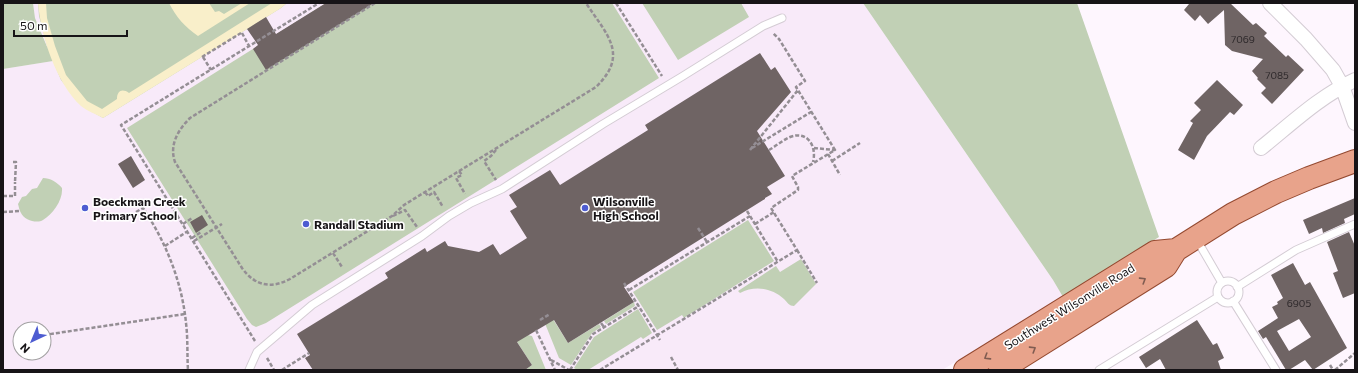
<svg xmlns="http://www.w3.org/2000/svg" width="1358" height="373" font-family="Commissioner,sans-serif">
<rect width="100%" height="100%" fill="#fef6fe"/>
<path fill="#f8eaf9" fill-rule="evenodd" d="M33,3H863L1053,280L1063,297L942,370H3V69L53,61L35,18ZM20,329H44V353H20Z"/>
<path fill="#c1d0b5" d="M3,3H33L35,18L48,49L39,16L38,3H287L281,8L103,118L82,106L61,80L53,61L3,69Z
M326,3H612L659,78L266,323L256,327L252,325L247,319L127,128Z
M642,3H741L749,17L678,60Z
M863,3H1077L1159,237L1063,297L1053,280Z
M43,178C50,178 57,182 62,188C63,200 53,214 43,220C37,224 24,220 21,213C19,210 19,207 18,204L22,197L26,196L32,189L37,188Z
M748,220L774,261L684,318L682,315L657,330L633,292Z
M801,259L816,284L794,306C789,306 788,303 784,299C772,288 755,285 740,293L738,291L776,266L780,272Z
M634,302L635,306L606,324L604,321Z
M638,309L652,333L643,339L641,337L588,370H577L574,368L594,337Z
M551,316L568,343L599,324L601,327L592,333L571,365L559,358L544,321Z
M510,331L532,336L546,370H525L532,365Z"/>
<path fill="#f9efca" d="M38,3H46L47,18L55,46L66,75L87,101L102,109L117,99C117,91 122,88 129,93L272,3H287L281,8L103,118C96,114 87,111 81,106C56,83 41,36 38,3Z
M169,3H209L215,12L219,11L224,14L242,3H250L198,36C185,27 176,17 169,3Z"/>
<path fill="#6f6464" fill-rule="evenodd" d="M326,3H374L266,70L253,49L258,45L247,29L266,17L276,34Z
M1188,3H1230L1253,25L1256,23L1267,33L1264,36L1286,57L1288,55L1304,70L1272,104L1261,93L1266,88L1257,79L1258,78L1252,71L1263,59L1232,51L1225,45L1224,10L1208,24L1200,15L1195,21L1184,10L1189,4Z
M760,53L771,70L775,67L791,92L757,131L785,176L767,187L772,194L765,198V199L624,287L634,302L568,343L554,320L517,342L532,365L525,370H313L305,358L310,355L297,334L388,278L385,273L425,248L427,252L445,241L448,246L479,252L493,244L500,255L527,238L510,211L517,207L509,195L550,170L560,185L648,130L645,125Z
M1217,80L1243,105L1234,115L1230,112L1207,136L1194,160L1178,150L1193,123L1190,121L1201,110L1194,103Z
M131,156L145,180L133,188L118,164Z
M1355,198V214L1344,219L1345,223L1323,233L1322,228L1309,234L1303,220Z
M202,215L208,225L196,233L190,222Z
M1349,232L1355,246V293L1343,298L1333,273L1338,271L1327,242Z
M1293,263L1305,285L1310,282L1347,348L1313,370L1305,360L1289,370H1286L1266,337L1263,339L1258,331L1278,318L1272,307L1278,304L1277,302L1283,298L1271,275ZM1299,319L1311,337L1289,351L1277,331Z
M1197,320L1213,345L1217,343L1224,358L1218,361L1221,370H1166L1160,359L1146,368L1139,357Z"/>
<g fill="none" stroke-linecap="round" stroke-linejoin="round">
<defs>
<path id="service" d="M1197,240L1222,283
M1217 292a11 11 0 1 1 22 0a11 11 0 1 1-22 0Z
M1237,287L1296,250L1355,224
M1233,301L1276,370
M249,370L257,352L312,305L422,236L449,216L471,203L502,189L603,124L683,76L763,26L782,18
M1099,370L1218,297"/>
<path id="minor" d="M1270,3L1306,39L1333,70L1342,86L1355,123
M1261,148C1291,124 1320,96 1355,80"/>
<path id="primary" d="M965,370L1155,252L1176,250
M1000,370L1166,266L1176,250L1233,214L1276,192L1309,178L1355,161"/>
</defs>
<use href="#service" stroke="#d4ccd4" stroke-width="9"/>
<use href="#minor" stroke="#d4ccd4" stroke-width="16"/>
<use href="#primary" stroke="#944930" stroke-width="24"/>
<path stroke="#948e94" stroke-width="2.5" stroke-dasharray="4 2" stroke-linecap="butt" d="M375,3L190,118C178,130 169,145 175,162L242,268C255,286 271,289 290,279L392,216L404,205L425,192L596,87C630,54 606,34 586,3
M616,3L662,76
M242,33L249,46
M202,57L241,33
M203,57L211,70
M752,148L811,112
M814,148L835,150
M496,150L491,156L484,161L496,180
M750,150L798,90
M769,150C776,146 783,140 790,137C808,130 817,147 813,162
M828,154L840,175
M832,161L860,143
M13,162H16L15,182
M459,171L462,175L456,178L465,194
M425,192L428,196L434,192L443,207
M3,196H15V182
M747,211L778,262
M3,212L20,211
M136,212L143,208C166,242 182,282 186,323C188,339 187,355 188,370
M393,216L405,210L417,227
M183,224L192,218
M755,224L774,212
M698,228L707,242
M192,238L201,232
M194,241L222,224
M165,246L188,231
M797,250L817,283
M333,253L342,267
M624,283L660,340
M629,290L750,216
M540,320L550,314
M601,323L604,327
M536,330L555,370
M44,335L185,314
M255,341L121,125L319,3
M671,357L678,370
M267,358L274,370
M551,360L569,370
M1330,365L1333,370
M282,370L309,353
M570,370L593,334L639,306
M600,370L797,250L771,208L798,190V187L792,176L835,150L796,87L805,81L779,39L773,33
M1335,370L1355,353"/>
<use href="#service" stroke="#fff" stroke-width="7"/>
<use href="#minor" stroke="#fff" stroke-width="14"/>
<use href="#primary" stroke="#e8a38b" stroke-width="22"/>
</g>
<defs><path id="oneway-chevron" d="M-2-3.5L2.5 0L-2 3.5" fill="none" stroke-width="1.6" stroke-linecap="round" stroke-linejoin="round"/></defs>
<g stroke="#805c51">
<use href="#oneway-chevron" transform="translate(1143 280) rotate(-32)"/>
<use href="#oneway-chevron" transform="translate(1033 349) rotate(-32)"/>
<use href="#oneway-chevron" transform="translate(987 357) rotate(148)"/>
</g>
<g fill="#4d5cd1" stroke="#fff" stroke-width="1.5">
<circle cx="85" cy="208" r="4"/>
<circle cx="585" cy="208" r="4"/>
<circle cx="306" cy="224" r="4"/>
</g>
<g text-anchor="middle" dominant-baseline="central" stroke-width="3" stroke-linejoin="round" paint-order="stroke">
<g font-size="10" fill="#2d282a">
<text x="1243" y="39">7069</text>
<text x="1277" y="75">7085</text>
<text x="1299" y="303">6905</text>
</g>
<g font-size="12" font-weight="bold" fill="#171417" stroke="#fff" text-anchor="start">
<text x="93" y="201">Boeckman Creek<tspan x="93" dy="14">Primary School</tspan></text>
<text x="593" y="201">Wilsonville<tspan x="593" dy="14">High School</tspan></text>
<text x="314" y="224">Randall Stadium</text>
</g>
<g font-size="12" fill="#171417" stroke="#fff">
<text transform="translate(1069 306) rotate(-32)">Southwest Wilsonville Road</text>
</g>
</g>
<rect width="1358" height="373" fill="none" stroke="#171417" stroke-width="8"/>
<g transform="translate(32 341) rotate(224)"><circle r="19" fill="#ffffff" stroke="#a2a1a2"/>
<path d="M0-3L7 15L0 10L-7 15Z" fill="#4d5cd1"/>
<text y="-6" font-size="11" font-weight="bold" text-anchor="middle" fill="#171417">N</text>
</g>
<path d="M14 30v6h113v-6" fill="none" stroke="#171417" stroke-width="2"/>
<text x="20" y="30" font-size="12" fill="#171417" stroke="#ffffff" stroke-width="3" paint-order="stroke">50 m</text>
</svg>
